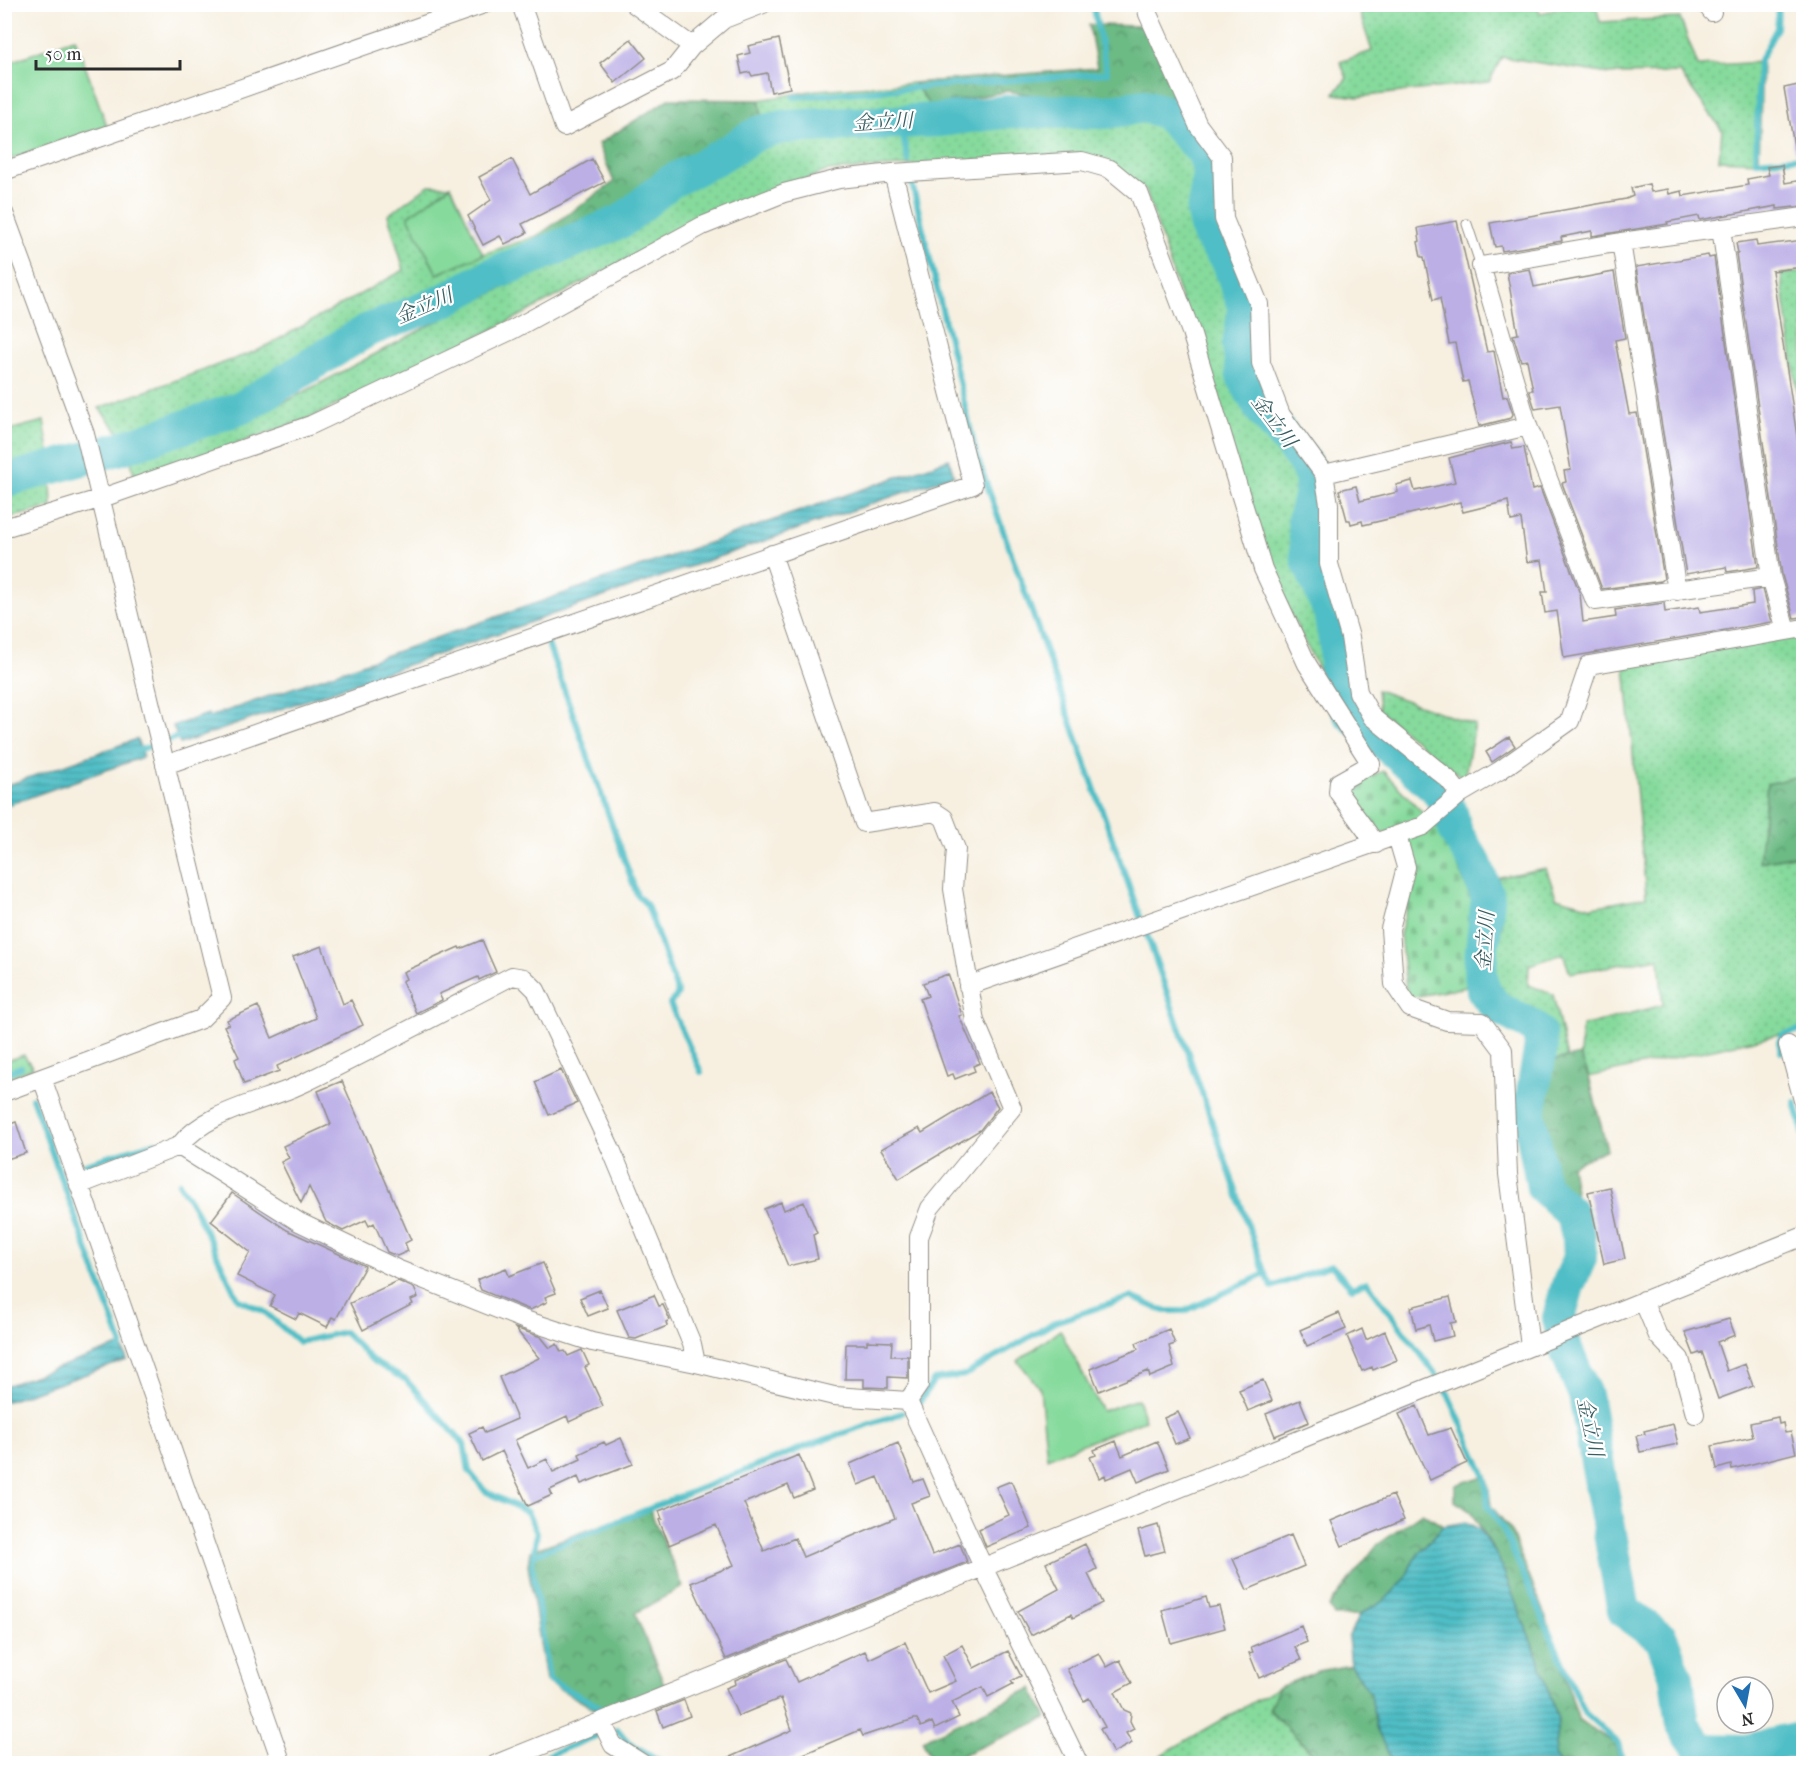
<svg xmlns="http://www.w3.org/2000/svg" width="1808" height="1768" font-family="'IM FELL French Canon','Noto Serif JP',serif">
<defs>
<pattern id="grass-dots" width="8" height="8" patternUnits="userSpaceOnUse" patternTransform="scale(1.5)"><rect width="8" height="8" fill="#86da9c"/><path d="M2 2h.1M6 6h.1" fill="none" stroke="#74bb87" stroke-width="1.8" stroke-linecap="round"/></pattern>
<pattern id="forest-crowns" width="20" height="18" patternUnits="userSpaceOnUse" patternTransform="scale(1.5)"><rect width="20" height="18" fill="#6cba84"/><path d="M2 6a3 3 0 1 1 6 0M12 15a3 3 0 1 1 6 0" fill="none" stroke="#59976c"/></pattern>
<pattern id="cemetery-stones" width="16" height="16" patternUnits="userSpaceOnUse" patternTransform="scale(1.5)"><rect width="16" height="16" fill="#86da9c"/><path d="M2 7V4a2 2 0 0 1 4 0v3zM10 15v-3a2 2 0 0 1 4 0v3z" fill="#74bb87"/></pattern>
<pattern id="water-rules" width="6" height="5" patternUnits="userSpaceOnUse" patternTransform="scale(1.5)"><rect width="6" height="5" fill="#4fbec6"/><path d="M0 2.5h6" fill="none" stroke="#429ba1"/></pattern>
</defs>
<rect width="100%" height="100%" fill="#fff"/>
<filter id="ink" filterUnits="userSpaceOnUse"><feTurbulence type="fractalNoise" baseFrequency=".0167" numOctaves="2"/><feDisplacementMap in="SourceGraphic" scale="12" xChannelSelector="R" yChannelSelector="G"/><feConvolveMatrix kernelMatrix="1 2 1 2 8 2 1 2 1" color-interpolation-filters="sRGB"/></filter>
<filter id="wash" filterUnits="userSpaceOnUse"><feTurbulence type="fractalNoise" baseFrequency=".008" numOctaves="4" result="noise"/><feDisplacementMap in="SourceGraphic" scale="24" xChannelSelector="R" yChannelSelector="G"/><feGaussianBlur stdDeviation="1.35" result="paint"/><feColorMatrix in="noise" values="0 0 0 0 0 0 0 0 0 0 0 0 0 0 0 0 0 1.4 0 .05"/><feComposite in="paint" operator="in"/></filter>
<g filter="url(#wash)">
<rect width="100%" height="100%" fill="#f7f0e1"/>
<path fill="url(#grass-dots)" stroke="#588264" stroke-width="1.5" d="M1535,5L1541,13L1574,5H1596L1600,22L1680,18L1698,66L1762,62L1759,162L1719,160L1722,130L1680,73L1609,74L1502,57L1489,82L1358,97L1334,94L1347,78L1340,62L1372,51L1357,5Z
M914,83L930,106L763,121L759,100L816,90Z
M1155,117L1202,168L1195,227L1223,269L1235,307L1230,342L1241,395L1302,481L1298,550L1328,632L1324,680L1268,569L1146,190L1086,154L827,171L695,223L514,319L310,418L135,480L130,456L287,401L464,307L633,224L678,183L726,163L771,136Z
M429,185L451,186L408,216L437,274L483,254L537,236L544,242L440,294L330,343L243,399L127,442L99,408L259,350L404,270L388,215Z
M1803,272L1804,397L1798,398L1781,274Z
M44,421L51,462L5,474V431Z
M51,481L52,507L5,519L4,492Z
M1797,634L1804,688L1803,775L1767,784L1760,862L1803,854V1029L1589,1077L1580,1055L1582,1026L1663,1005L1659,958L1570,973L1563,954L1529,965L1528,985L1553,994L1567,1058L1552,1061L1549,1030L1526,1006L1496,992L1494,968L1502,924L1499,877L1546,868L1556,897L1592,907L1646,897L1625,666Z
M1377,690L1475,725L1464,779L1379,711Z
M24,1055L33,1068L5,1079V1061Z
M1279,1687L1269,1710L1319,1760L1318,1764H1178L1161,1755Z"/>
<path fill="url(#forest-crowns)" stroke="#4c7258" stroke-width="1.5" d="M1089,25L1143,26L1178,95L1090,104L1008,91L930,106L914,83L1097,68Z
M669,99L759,100L763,121L665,173L612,217L544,242L537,236L614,182L598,144Z
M1803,775V854L1759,862L1767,784Z
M1580,1055L1589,1077L1607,1149L1571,1166L1577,1204L1549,1182L1540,1110L1552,1061Z
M1487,1475L1491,1506L1510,1529L1548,1623L1579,1721L1615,1743L1620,1763H1559L1554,1755L1558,1720L1539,1661L1498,1557L1471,1512L1455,1501V1485Z
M649,1508L683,1587L635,1613L666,1689L603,1714L546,1681L528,1565L530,1551Z
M1422,1513L1443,1526L1414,1559L1405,1579L1385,1600L1359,1615L1334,1616L1329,1606L1376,1546Z
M1351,1665L1371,1694L1376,1728L1393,1763H1318L1319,1760L1269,1709L1279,1687L1318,1671Z
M1032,1688L1047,1718L944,1763H934L922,1740Z"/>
<path fill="url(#cemetery-stones)" stroke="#588264" stroke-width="1.5" d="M1383,771L1446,837L1476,911L1466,987L1407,998L1400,934L1418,866L1404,830L1378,834L1349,793L1348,784Z"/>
<path fill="#86da9c" stroke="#588264" stroke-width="1.5" d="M75,38L107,126L5,161V64Z
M451,186L483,254L437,274L408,216Z
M1060,1330L1102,1411L1138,1399L1145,1420L1047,1458L1040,1389L1018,1361Z"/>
<path fill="url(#water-rules)" stroke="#3d7478" stroke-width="1.5" d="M949,459L954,475L180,744L173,726L208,714L209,717Z
M137,739L143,757L5,806V786Z
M122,1345L127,1360L5,1402V1386Z
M1466,1522L1479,1529L1498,1557L1539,1661L1558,1720L1554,1755L1559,1763H1393L1376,1728L1371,1694L1351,1665L1348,1638L1359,1615L1385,1600L1405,1579L1414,1559L1443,1526Z"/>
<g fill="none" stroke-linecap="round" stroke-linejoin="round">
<path stroke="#4fbec6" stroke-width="6" d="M1778,4L1777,28L1759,62L1756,161L1804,157
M794,97L1107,73L1093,4
M900,122L908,161
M911,179L977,457L1140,917
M548,644L637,895L647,905L678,994L670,1004L701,1072
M133,752L184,735
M1147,935L1265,1274
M1781,1052L1779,1042L1782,1035L1804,1029
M4,1073L21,1067
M32,1098L122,1345L119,1350
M1795,1102L1804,1136
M85,1164L155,1142
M179,1183L194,1207L238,1299L265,1312L299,1342L344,1332L374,1362L406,1380L464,1444L469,1471L485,1491L527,1512L537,1532L532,1565L549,1680L604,1709
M1447,1392L1485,1476L1488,1506L1503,1529L1585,1713L1618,1743L1623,1764
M919,1403L934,1380L965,1375L1055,1322L1131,1297L1164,1311H1185L1265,1274L1272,1287L1331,1265L1352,1288L1367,1282L1437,1376
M533,1555L812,1444L902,1413
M617,1729L627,1741L665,1764
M526,1764L596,1736"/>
<path stroke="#4fbec6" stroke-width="34" d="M4,481L122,448L243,407L366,331L441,302L491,275L622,221L670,182L717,158L758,133L783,127L940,120L1011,111L1106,112L1144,106L1165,112L1204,153L1210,173L1203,213L1208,234L1229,263L1245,308L1239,345L1243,376L1260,408L1304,461L1312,479L1311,494L1304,520L1308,560L1330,612L1336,645V683L1349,713L1436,788L1451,812L1456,833L1475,863L1488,898L1480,967L1483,990L1496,1007L1531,1025L1539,1033L1541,1046L1529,1114L1543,1187L1571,1213L1579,1237L1580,1258L1568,1285L1559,1318L1566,1350L1585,1395L1624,1611L1661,1638L1677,1678L1683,1725L1701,1750L1745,1751L1804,1738"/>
</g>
<g id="blocks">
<path fill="#bbafe6" d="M631,39L646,58L615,83L600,63Z
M779,39L790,88L771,92L767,73L752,76L750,72L742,74L738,56L750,53L748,46Z
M1803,84V151L1795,152L1784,88Z
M512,159L530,194L592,159L605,182L522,224L527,233L505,244L500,236L483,245L468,216L491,200L479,177Z
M1782,165L1785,183L1803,180V206L1777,209V206L1700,220L1699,216L1667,222L1668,224L1592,236V231L1561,237L1562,241L1502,251L1501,246L1495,247L1490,223L1626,199L1633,196L1631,188L1649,184L1651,192L1668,189L1669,194L1682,191L1683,196L1748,185L1747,179L1769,175L1767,167Z
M1457,221L1487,352L1494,351L1503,397L1507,396L1513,414L1511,418L1479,426L1468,381L1463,382L1455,343L1449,344L1440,298L1433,300L1424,257H1421L1418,242L1420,241L1418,228Z
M1756,240L1757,246L1803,240V267L1772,271L1803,476V617L1794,618L1782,575L1736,253H1738L1736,243Z
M1708,255L1709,258L1714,257L1758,567L1727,572L1726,567L1686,574L1636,267Z
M1530,269L1534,287L1614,272L1625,338L1615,340L1629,414L1637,413L1664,579L1661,581L1602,589L1562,483L1566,482L1564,471L1571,470L1560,405L1535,409L1529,390H1533L1527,360L1521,361L1513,335L1518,334L1507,273Z
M1511,442L1513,449L1524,447L1532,490L1540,488L1580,594L1583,622L1616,617L1615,610L1664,603L1665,612L1699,607L1700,612L1753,604L1752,591L1763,589L1772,622L1564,658L1557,611L1545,613L1542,592H1547L1542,560L1527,562L1521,519L1511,521L1508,501L1463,512L1460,502L1363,525L1362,521L1351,524L1350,520H1347L1339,490L1356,486L1360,501L1398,492L1396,485L1412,481L1415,491L1455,482L1449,458Z
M1509,737L1515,746L1492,762L1486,752Z
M482,940L496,972L479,980L478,977L439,994L442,1000L416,1013L402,981L406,979L403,972L459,947L460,949Z
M322,946L343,1004L351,1000L363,1025L277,1066L279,1071L244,1084L235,1059L239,1057L224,1026L229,1024L227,1020L258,1006L272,1038L316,1018L293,957Z
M948,974L962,1015L959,1016L980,1063L973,1066L975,1071L955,1079L953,1074L947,1076L920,999L928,996L923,983Z
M561,1070L577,1103L549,1115L535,1082Z
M342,1081L411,1240L405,1243L408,1251L397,1256L387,1252L374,1223L369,1226L366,1220L343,1231L326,1222L309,1187L301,1203L281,1162L289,1158L283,1146L331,1124L318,1091Z
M989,1092L998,1107L980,1130L899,1179L881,1149L919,1128L922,1133Z
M16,1122L26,1153L4,1160V1126Z
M1610,1187L1625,1259L1604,1264L1588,1192Z
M232,1193L287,1230L365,1266L336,1319L332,1317L327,1327L299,1313L296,1319L270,1306L275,1295L237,1276L250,1252L211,1221Z
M781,1202L784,1210L804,1202L817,1233L813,1235L818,1259L788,1266L764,1209Z
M543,1263L556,1293L545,1297L547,1302L530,1310L481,1290L477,1280L506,1268L509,1276Z
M398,1281L414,1288L418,1297L411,1300L413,1304L363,1330L350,1303Z
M600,1290L608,1308L588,1316L580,1298Z
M654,1295L659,1306L663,1305L670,1320L666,1322L667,1326L636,1339L629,1338L617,1310Z
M1450,1297L1456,1322L1450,1323L1453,1336L1433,1341L1429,1325L1416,1329L1411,1307Z
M1339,1313L1346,1329L1307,1346L1300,1330Z
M1729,1319L1735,1335L1717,1342L1727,1371L1745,1364L1753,1386L1718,1399L1702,1352L1694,1355L1685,1332Z
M515,1328L541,1337L550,1348L557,1344L561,1352L565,1351L568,1356L582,1350L589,1365L585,1367L603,1406L569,1422L567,1416L515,1440L528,1468L547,1459L553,1472L581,1459L579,1454L604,1442L606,1445L621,1438L633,1464L581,1484L578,1477L550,1490L552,1495L528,1506L502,1451L482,1461L469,1433L482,1427L485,1433L517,1419L499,1377L539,1358Z
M1169,1329L1175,1344L1169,1346L1174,1367L1150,1377L1148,1371L1099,1391L1090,1369L1138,1349L1136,1343Z
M1362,1329L1366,1340L1385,1331L1397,1360L1373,1370L1372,1367L1362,1371L1347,1336Z
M867,1341L892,1342L891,1356H908V1378L888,1377V1388L864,1387V1379H845L846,1344H867Z
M1263,1380L1272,1401L1248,1411L1239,1390Z
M1300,1400L1309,1422L1275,1436L1266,1414Z
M1417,1406L1429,1435L1451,1428L1467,1463L1430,1480L1399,1414Z
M1178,1412L1190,1438L1175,1444L1164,1418Z
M1778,1417L1779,1424L1783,1423L1785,1433L1791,1432L1796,1453L1732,1469L1731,1465L1717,1469L1712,1446L1753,1437L1750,1423Z
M1673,1424L1678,1444L1640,1452L1636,1436L1645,1434L1644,1431Z
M1116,1441L1122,1456L1157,1441L1169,1469L1138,1482L1132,1468L1106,1479L1105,1475L1099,1478L1090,1457L1096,1455L1094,1450Z
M898,1443L914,1482L923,1479L930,1496L911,1503L932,1555L960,1544L967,1562L726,1659L691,1583L734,1565L716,1525L669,1545L659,1520L662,1519L659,1511L799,1455L813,1490L794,1498L788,1485L744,1503L764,1551L795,1538L803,1557L895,1518L878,1477L858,1485L850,1464Z
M1011,1481L1031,1528L986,1547L979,1529L1009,1515L996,1487Z
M1393,1495L1404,1520L1342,1546L1331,1521Z
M1158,1525L1165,1551L1145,1556L1138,1531Z
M1291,1535L1304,1566L1247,1590L1233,1559Z
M1085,1544L1097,1569L1088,1574L1102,1603L1073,1618L1071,1614L1031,1635L1018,1611L1059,1589L1046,1563Z
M1206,1597L1209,1608L1219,1606L1225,1628L1171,1643L1162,1610Z
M1301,1626L1307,1642L1295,1647L1301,1660L1259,1678L1249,1653L1253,1652L1251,1647Z
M905,1642L928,1693L956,1681L943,1655L962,1645L974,1668L1008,1651L1021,1676L1011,1681L1013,1684L988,1697L983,1687L952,1702L959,1717L935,1729L932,1722L921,1727L917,1719H914L863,1736L860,1730L780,1764H714L792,1730L781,1698L738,1716L726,1688L736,1684L735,1680L786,1659L797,1682L865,1651L869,1659Z
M1099,1653L1107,1667L1120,1660L1132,1683L1115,1692L1124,1710L1131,1713L1130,1721L1134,1729L1126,1733L1132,1743L1113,1753L1100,1729L1105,1727L1089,1698L1084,1701L1067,1669Z
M684,1700L690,1716L663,1727L657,1711Z"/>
</g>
</g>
<g filter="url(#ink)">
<use href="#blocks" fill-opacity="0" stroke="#918e86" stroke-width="1.5"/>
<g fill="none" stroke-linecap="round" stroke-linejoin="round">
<defs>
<path id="service" d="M1467,224L1481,266"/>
<path id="minor" d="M521,4L564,127L672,71L692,46L724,19L763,4
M634,4L692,46
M1146,4L1148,14L1198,125L1222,157L1224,219L1259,304L1261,363L1281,415L1324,474L1329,504V564L1350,637L1358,692L1372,717L1448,779L1460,794
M1706,4L1712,12
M4,171L484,4
M893,173L1082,161L1110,169L1139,193L1191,332L1263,569L1307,664L1371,764L1339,782L1338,792L1376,844
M4,213L85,434L222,998L201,1019L4,1092
M1721,228L1771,577L1786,630
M1621,242L1677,591
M1324,474L1528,426
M4,528L99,499L311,425L512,330L702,226L784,193L839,179L893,173L973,485L165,765
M772,554L864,823L935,812L944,818L956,849L953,889L975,1021L1012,1108L930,1208L919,1237V1385L908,1401
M1771,577L1595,601L1528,426L1481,266L1621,242L1804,217
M1397,836L1406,867L1390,929L1394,984L1410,1008L1447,1021L1482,1022L1503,1050L1508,1174L1530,1346
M968,986L1423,826L1460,794L1499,771L1570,721L1589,665L1804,628
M1788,1045L1804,1104
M42,1078L282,1764
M179,1146L299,1222L397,1269L525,1320L592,1342L696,1363L834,1396L908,1401
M79,1185L179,1146C207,1110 265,1102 304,1083C374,1049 443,1012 512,976L524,978L536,990L611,1149L692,1344L696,1363
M1643,1300L1658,1336L1680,1359L1695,1414
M908,1401L984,1569L1079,1764
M602,1722L613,1745L643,1764
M496,1764L1804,1236"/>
</defs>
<use href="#service" stroke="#918e86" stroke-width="11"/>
<use href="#minor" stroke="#918e86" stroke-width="20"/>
<use href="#service" stroke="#fff" stroke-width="9"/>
<use href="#minor" stroke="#fff" stroke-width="18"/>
</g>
</g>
<g text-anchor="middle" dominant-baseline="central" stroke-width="4.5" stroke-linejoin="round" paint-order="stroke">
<g font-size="20" font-style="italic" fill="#385e61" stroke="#fff">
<text transform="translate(883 122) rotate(-3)">金立川</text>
<text transform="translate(424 306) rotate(-23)">金立川</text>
<text transform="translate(1274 421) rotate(53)">金立川</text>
<text transform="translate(1485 941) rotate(-86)">金立川</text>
<text transform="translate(1590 1427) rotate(78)">金立川</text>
</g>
</g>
<rect width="1808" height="1768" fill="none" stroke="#fff" stroke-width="24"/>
<g transform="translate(1745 1705) rotate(170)"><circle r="28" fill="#ffffff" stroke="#aaaaaa" stroke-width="1.5"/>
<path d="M0-4.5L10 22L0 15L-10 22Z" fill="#1f6fb2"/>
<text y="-9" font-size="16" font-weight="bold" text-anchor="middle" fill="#2b2b2b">N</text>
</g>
<path d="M36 60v9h144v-9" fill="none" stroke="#2b2b2b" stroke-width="3"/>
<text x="45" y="60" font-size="18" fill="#2b2b2b" stroke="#ffffff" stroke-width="4.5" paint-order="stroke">50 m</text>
</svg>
